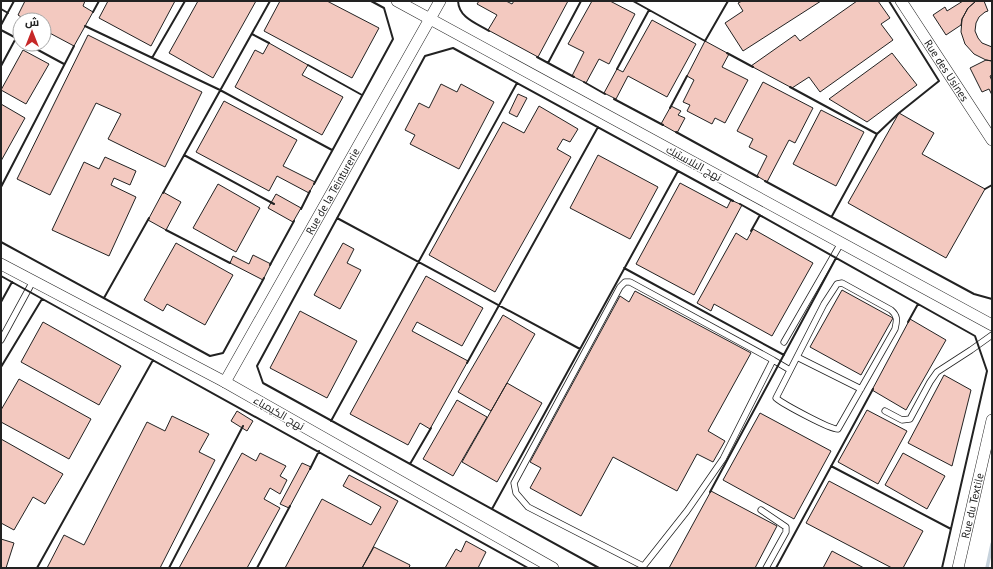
<svg xmlns="http://www.w3.org/2000/svg" width="993" height="569" font-family="'PT Sans',Cairo,sans-serif">
<rect width="100%" height="100%" fill="#fff"/>
<g fill="none" stroke-linecap="round" stroke-linejoin="round">
<path stroke="#c7d3dd" stroke-width="3.5" d="M987,568L992,544"/>
</g>
<path fill="#f3c9c0" stroke="#222" d="M25,1H85L83,6L93,12L74,46L44,30V20H26L18,15Z
M108,1H175L151,46L99,18Z
M198,1H256L213,78L169,53Z
M280,1H327L379,28L352,78L264,31Z
M479,1H506L512,4L514,1H568L538,57L488,30L497,15L477,4Z
M592,1H610L635,14L609,64L599,59L586,83L572,76L584,52L568,44Z
M742,1H821L743,51L725,23L743,11L738,3Z
M857,1H878L890,18L881,24L893,40L820,92L809,77L792,88L751,66L795,35L800,41Z
M963,1H976L968,8L962,19L961,25L946,35L933,15L945,7L947,11Z
M976,1H984L988,11L985,12L979,17L976,23L975,31L978,38L982,43L992,47V61L986,60L974,54L965,44L961,32L962,19L968,8Z
M652,20L696,44L667,97L628,76L616,99L604,93L617,69L623,72Z
M88,35L202,92L165,167L108,139L121,114L96,103L50,195L17,179Z
M705,41L729,54L722,67L748,80L725,123L715,118L712,124L687,111L690,105L683,102L694,80L687,76Z
M269,43L308,65L302,75L343,97L322,135L235,87L255,50L263,54Z
M23,50L49,64L26,104L1,90Z
M892,53L917,85L867,122L829,99Z
M986,60L992,61V75L990,76L992,81V95L989,89L982,92L970,68Z
M763,82L813,108L795,143L789,140L767,182L757,176L767,156L749,147L753,139L737,131Z
M441,84L457,92L461,84L494,102L459,169L410,144L415,135L405,130L419,103L429,108Z
M518,94L527,98L517,117L509,113Z
M224,101L297,140L283,166L315,182L309,193L277,176L269,191L196,152Z
M1,104L25,118L1,161Z
M539,106L578,129L570,142L563,139L557,149L571,157L495,292L429,255L503,122L524,133Z
M671,106L681,111L678,115L685,118L677,133L661,124Z
M821,110L864,132L836,186L793,164Z
M899,113L934,133L922,154L985,189L946,258L848,203Z
M598,155L658,187L630,239L570,208Z
M105,157L136,171L130,185L114,178L111,185L136,197L109,256L52,230L84,162L99,169Z
M680,183L727,208L731,200L742,205L694,295L636,264Z
M218,184L260,208L236,252L193,228Z
M163,192L181,202L166,230L148,220Z
M276,194L301,208L293,222L268,208Z
M753,229L813,263L772,336L714,304L711,311L697,303L736,233L747,240Z
M176,243L233,275L205,325L167,304L163,311L144,300Z
M343,243L354,249L347,263L361,270L340,309L314,295Z
M253,255L271,264L263,280L230,263L233,256L249,264Z
M426,276L483,308L462,346L417,322L412,331L468,361L430,429L420,423L408,445L350,414Z
M842,290L893,318L861,375L810,347Z
M635,291L751,353L708,431L725,441L713,462L697,454L677,491L613,457L581,516L530,488L541,468L530,462L620,296L629,302Z
M300,311L357,341L327,398L270,368Z
M503,315L535,334L491,411L458,392Z
M910,319L946,340L906,410L872,390Z
M43,322L121,366L99,405L21,362Z
M944,375L971,390L952,466L908,443Z
M19,379L91,419L69,459L1,422V410Z
M507,383L542,403L497,482L462,462Z
M457,400L487,417L453,476L423,459Z
M867,410L907,431L878,484L838,462Z
M237,411L253,421L247,431L231,421Z
M760,413L831,451L794,519L723,480Z
M172,416L209,434L199,452L215,460L160,568H47L64,535L84,545L147,422L165,431Z
M1,439L63,474L45,504L33,497L14,530L1,523Z
M242,453L256,461L260,453L286,466L280,476L287,480L280,494L270,488L264,499L280,508L247,568H179Z
M903,453L945,476L927,509L885,485Z
M302,463L311,467L289,508L280,504Z
M349,475L398,501L362,568H285L322,499L371,525L381,507L343,486Z
M829,481L923,531L903,568H892L806,523Z
M711,491L777,526L755,568H669Z
M1,539L14,543L6,568H1Z
M466,541L486,552L478,568H445L456,549L461,552Z
M374,547L410,565L409,568H362Z
M832,551L864,568H823Z"/>
<g fill="none" stroke-linecap="round" stroke-linejoin="round">
<defs>
<path id="lane" d="M842,283L891,310C898,316 897,320 895,329L838,429C831,430 783,404 776,398L824,304L837,284Z
M1,340L33,281
M784,342L841,243
M797,357L861,389
M773,360L790,370
M885,411L902,420L910,419L930,382L937,372L971,350L992,335
M761,510L786,527V532L766,568
M642,568L687,511L723,459L773,360L630,282H625L620,287L514,483L516,493L528,507L643,566"/>
<g id="street">
<path d="M397,1L992,325"/>
<path id="s1" d="M901,1L992,140"/>
<path d="M1,264L225,382L553,568"/>
<path id="s2" d="M225,382L440,1"/>
<path id="s3" d="M958,568L992,420"/>
</g>
</defs>
<use href="#lane" stroke="#222" stroke-width="7"/>
<use href="#street" stroke="#222" stroke-width="12"/>
<use href="#lane" stroke="#fff" stroke-width="5.5"/>
<use href="#street" stroke="#fff" stroke-width="11"/>
<path stroke="#222" stroke-width="2" d="M458,1C459,18 476,23 489,31
M633,1L705,41L728,1
M1,9L8,13
M93,12L99,1
M1,25L14,1
M85,26L220,90L332,150
M1,30L20,40
M252,34L269,43
M27,44L64,64
M727,53L753,67
M537,57L574,77
M152,58L185,1
M548,63L581,1
M308,65L362,95
M1,66L16,38
M617,69L649,10
M584,82L605,94
M790,87L877,134L832,216
M614,99L663,125
M670,108L687,76
M676,132L758,177
M877,134L899,113L939,81L889,1
M184,155L274,204
M765,181L974,294L992,299
M314,184L393,39L384,8L371,1
M1,187L74,46
M985,189L992,185
M163,193L270,1
M740,204L975,336L987,371L942,568
M301,209L310,191
M337,218L580,349
M166,230L230,263
M751,231L760,215
M1,242L210,356L223,353L264,278
M270,265L294,221
M624,268L784,355
M1,276L528,568
M104,298L149,218
M1,302L12,282
M908,322L918,304
M467,363L598,127
M1,367L42,299
M331,421L517,83
M410,464L431,428
M831,466L951,529
M310,469L319,451
M710,492L836,258
M492,509L678,171
M37,568L153,360
M169,568L243,426
M257,568L290,506
M599,568L263,383L257,366L425,56L453,48L733,201
M776,568L873,389"/>
</g>
<g text-anchor="middle" dominant-baseline="central" stroke-width="3" stroke-linejoin="round" paint-order="stroke">
<g font-size="11" fill="#222" stroke="#fff">
<text stroke="none"><textPath href="#s1" startOffset="83">Rue des Usines</textPath></text>
<text transform="translate(694 163) rotate(29)">نهج البلاستيك</text>
<text stroke="none"><textPath href="#s2" startOffset="219">Rue de la Teinturerie</textPath></text>
<text transform="translate(279 413) rotate(30)">نهج الكيمياء</text>
<text stroke="none"><textPath href="#s3" startOffset="64">Rue du Textile</textPath></text>
</g>
</g>
<rect width="993" height="569" fill="none" stroke="#222222" stroke-width="4"/>
<g transform="translate(32 32)"><circle r="19" fill="#ffffff" stroke="#a7a7a7"/>
<path d="M0-3L7 15L0 10L-7 15Z" fill="#c62828"/>
<text y="-6" font-size="11" font-weight="bold" text-anchor="middle" fill="#222222">ش</text>
</g>
</svg>
